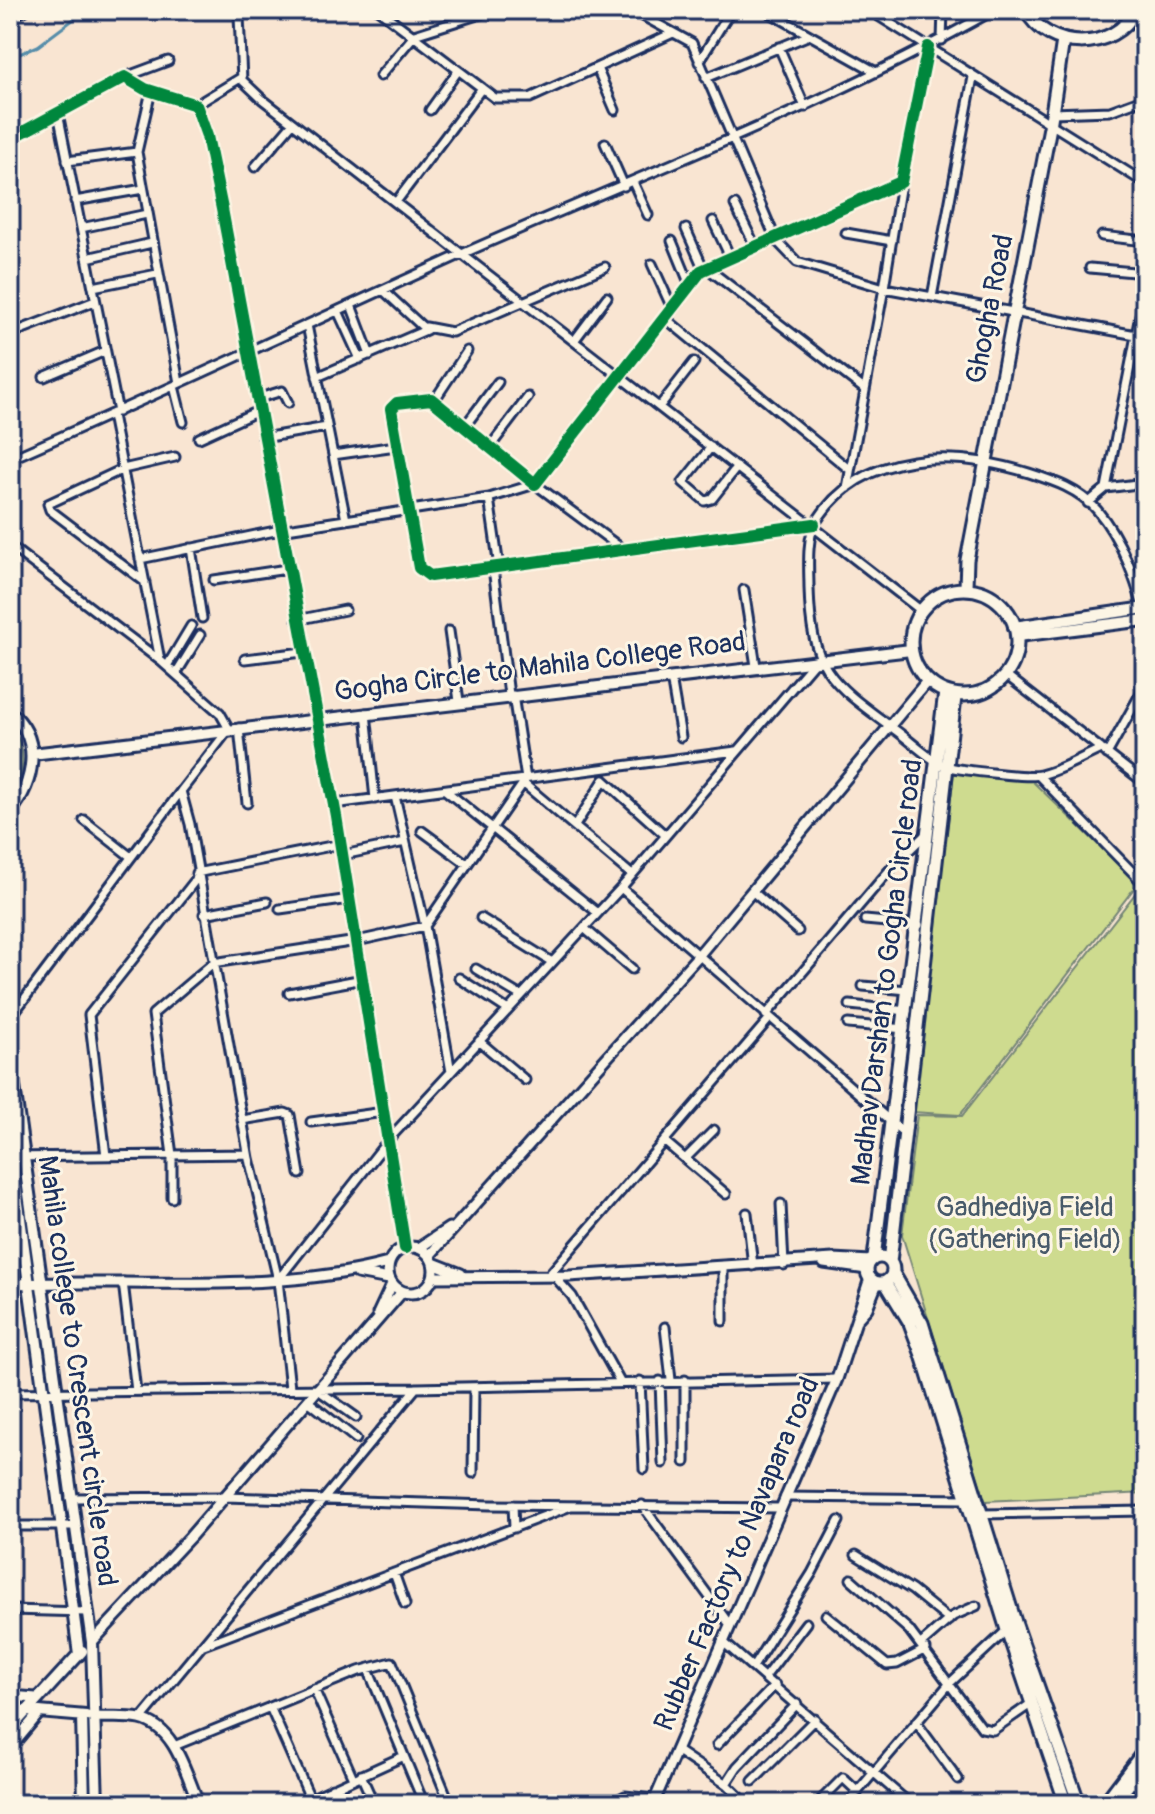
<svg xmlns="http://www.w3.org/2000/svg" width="1155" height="1814" font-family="Pangolin,sans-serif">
<rect width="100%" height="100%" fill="#f9e5d2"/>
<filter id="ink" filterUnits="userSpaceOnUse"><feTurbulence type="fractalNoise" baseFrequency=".0125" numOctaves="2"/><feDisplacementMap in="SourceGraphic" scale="16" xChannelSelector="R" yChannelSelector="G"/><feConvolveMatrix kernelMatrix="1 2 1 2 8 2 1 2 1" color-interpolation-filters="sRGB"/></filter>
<g filter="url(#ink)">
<path fill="#cedb8f" stroke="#748576" stroke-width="2" d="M10,724C28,749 26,774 10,798Z
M954,773L1031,780L1138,883L960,1115L912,1112Z
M1145,881V1493L985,1501L902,1235L917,1115L962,1116Z"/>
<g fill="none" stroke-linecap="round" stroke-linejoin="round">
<path stroke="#568daa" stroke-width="3" d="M10,58L38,46L86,10"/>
<defs>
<path id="minor" d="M247,10L239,16L242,80L262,99L919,609
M379,10L495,98H530L673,33
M632,10L692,43L776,240L797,262L884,288L847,488
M765,10L876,72
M869,10L1145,183
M10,18L26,10
M411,36L493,10
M942,40L943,10
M779,47L805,107
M699,62L731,10
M597,68L615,110
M380,76L413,37
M125,77L168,61
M706,78L807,36
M196,105L242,77
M430,110L458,71
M58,113L118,412
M1052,113L1110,111L1145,98
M10,139L125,77L145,89L196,105L207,136L222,209L336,816L405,1248
M605,143L624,186
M137,152L151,91
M67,161L137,152L179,383
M255,167L292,124
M633,182L648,215
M901,183L884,288L1136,335L1145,341
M75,201L143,189
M396,202L482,88
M735,205L756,248
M713,221L731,259
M81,228L147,214
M686,229L704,270
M846,233L892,241
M1102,236L1145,241
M672,241L690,285
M87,258L152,243
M652,264L672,308
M707,268L864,389
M1090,268L1145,273
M93,287L157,274
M932,297L973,77
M351,305L370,355
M338,311L360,359
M665,318L850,470
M307,325L346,520
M426,327L452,332L605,267
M10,334L95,301
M574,341L607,297
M44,377L105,351
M317,377L426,330L384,291
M174,386L183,422
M256,399L282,391L288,403
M434,401L467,351
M659,407L694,362
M112,415L160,660
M465,426L498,382
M199,438L258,411
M263,438L327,427
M490,447L528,397
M711,447L683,482L705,501L712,499L737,467
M333,455L396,446
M10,459C162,393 311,322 462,254C640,175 824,107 994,10
M1106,488L1145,483
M1088,503L1106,488L1145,290
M814,524L430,576L419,568L391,409L397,403L431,399L535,484L701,271L901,182L928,47
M10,546L162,662L220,713L229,729L181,791L190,824L250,1164
M191,548L202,618
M140,559L280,530L489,498
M499,567L489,498L535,484L625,551
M493,568L509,695
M214,580L287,569
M145,582L50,510L48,504L123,469L175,457
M744,590L756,666
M297,620L345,610
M449,631L459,701
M245,659L303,652
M167,666L191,626
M176,674L200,635
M1006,675L1145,783
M671,678L681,737
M366,713L375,799
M239,728L247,803
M1101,749C1082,757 1060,771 1040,775C1027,778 962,770 949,767C931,762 910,740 894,729C830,682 811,670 809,588C809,571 806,537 816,522C863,448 954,450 1029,473C1054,481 1079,489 1097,510C1122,540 1135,578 1145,614
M1107,754L1141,693L1145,670
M1039,776L1145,885
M523,783L632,875
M445,790L598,913
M395,796L425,926L451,1072
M334,804L736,751
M84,820L131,857
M576,824L604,780L665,835
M422,831L467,864
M343,855L405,842
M196,873L341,844
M621,888L904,1133
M752,891L798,931
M280,909L350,899
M204,914L267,902
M481,918L552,962
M865,920L919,925
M584,928L632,969
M476,969L521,996
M459,978L508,1010
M863,986L908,990
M289,993L363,979
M850,1005L907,1011
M766,1015L893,866L926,834
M10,1018L181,791
M848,1024L905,1029
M479,1041L525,1080
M242,1120L285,1113L290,1115L300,1174
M311,1122L384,1112
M664,1141L726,1194
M106,1156L89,1015L197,878
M10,1157L248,1154L278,1280L290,1388
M685,1159L714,1130
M172,1198V1155L153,1014L213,963L357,941L425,926L526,779L513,695
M781,1204L784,1265
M747,1213L753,1266
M548,1276L770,1018
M554,1276L572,1296L620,1382
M278,1280L389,1139L621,888L816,660
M123,1282L136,1391
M723,1321V1268
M665,1327L671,1380
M685,1380V1462
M640,1381L644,1469
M660,1381L663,1463
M416,1388L837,1379
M318,1390L356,1417
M10,1393L416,1388L141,1719
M308,1401L356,1439
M473,1473L474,1387
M785,1497L967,1499
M70,1498L225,1497L490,1505L780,1508
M513,1505L514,1528
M642,1505L730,1625
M981,1514L1145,1511
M10,1526H73
M856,1555L912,1590L949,1620
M394,1573L405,1604
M851,1579L909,1630L982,1728L993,1730L1032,1703
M10,1610L86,1612
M826,1615L887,1665L897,1664L926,1649
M722,1641L910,1804
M921,1644L953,1616L976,1606
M201,1646L571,1506
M753,1667L812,1573L839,1521
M368,1669L424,1804
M765,1677L806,1623
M314,1689L353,1778
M270,1707L310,1798
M916,1722L958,1779
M717,1745L775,1685
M174,1746L359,1671L392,1662L450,1804
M676,1750L726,1784
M361,1775L374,1804
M753,1781L815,1719
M1131,1781L1145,1793
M332,1788L339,1804
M299,1804L404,1756
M610,1804L625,1796L655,1799
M747,1804L726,1784L737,1767L797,1704
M817,1804L843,1778L858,1792
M847,1804L950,1683L1008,1629"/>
<path id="tertiary" d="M388 1270a23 23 0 1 1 46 0a23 23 0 1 1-46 0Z
M419,1248L449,1228
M429,1256L698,956L928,680
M433,1263L461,1274
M824,1263L867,1269
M357,1273L389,1279
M433,1277L569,1276L833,1259L871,1261
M10,1284C129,1279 275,1294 388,1263
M378,1314L392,1284
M858,1318L867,1308L877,1283
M92,1642L190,1537L402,1292
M10,1696L36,1698
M10,1708L27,1711
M96,1717C110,1718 126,1716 140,1719C176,1727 186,1775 199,1804
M10,1730L27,1711
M10,1748L40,1712
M653,1804L837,1379L870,1278"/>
<path id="secondary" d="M1014,627L1145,608
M1018,636L1145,620
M10,712C43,739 34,783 10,812
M32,754L911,650
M10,1058L92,1642L97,1804
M10,1144L79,1654
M27,1711L82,1651
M27,1711L86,1716
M82,1716L84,1804"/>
<path id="primary" d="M1026,10C1047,52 1114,53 1136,10
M966,586L967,560L1050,127L1063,40
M911 642a53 53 0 1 1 106 0a53 53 0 1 1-106 0Z
M867 1270a13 13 0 1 1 26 0a13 13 0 1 1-26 0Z
M874,1258L945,692
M890,1262L955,697
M893,1273L922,1323L1015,1622L1079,1804
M885,1282L910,1323L922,1355L1007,1630L1066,1804
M1120,1795L1145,1764
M1104,1804L1145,1750"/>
</defs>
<use href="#minor" stroke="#1b2f5e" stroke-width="13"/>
<use href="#tertiary" stroke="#1b2f5e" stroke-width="15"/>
<use href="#secondary" stroke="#1b2f5e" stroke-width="16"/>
<use href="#primary" stroke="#1b2f5e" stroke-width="17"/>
<use href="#minor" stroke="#fcf5e5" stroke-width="7"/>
<use href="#tertiary" stroke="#fcf5e5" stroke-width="9"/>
<use href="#secondary" stroke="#fcf5e5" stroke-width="10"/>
<use href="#primary" stroke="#fcf5e5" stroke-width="11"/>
<defs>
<path id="cycleway" d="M10,139L125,77L145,89L196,105L207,136L222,209L336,816L405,1248
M814,524L430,576L419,568L391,409L397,403L431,399L535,484L701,271L901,182L928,47"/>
</defs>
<use href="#cycleway" stroke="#fcf5e5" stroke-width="17"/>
<use href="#cycleway" stroke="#00873e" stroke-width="12"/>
</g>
</g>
<g text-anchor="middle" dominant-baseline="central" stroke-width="6" stroke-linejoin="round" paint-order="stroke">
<g font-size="28" fill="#1b2f5e" stroke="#fcf5e5">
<text transform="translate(990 309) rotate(-79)">Ghogha Road</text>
<text transform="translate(540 667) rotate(-7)">Gogha Circle to Mahila College Road</text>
<text transform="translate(887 972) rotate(-83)">Madhav Darshan to Gogha Circle road</text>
<text transform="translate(77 1371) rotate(82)">Mahila college to Crescent circle road</text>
<text transform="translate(737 1554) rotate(-67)">Rubber Factory to Navapara road</text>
</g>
<g font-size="28" fill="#485a6a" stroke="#fcf5e5">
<text x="1025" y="1207">Gadhediya Field<tspan x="1025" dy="32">(Gathering Field)</tspan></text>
</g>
</g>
<rect width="1155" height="1814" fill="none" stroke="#fcf5e5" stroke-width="40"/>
<rect x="20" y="20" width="1115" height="1774" fill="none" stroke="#1b2f5e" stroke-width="3" filter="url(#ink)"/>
</svg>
